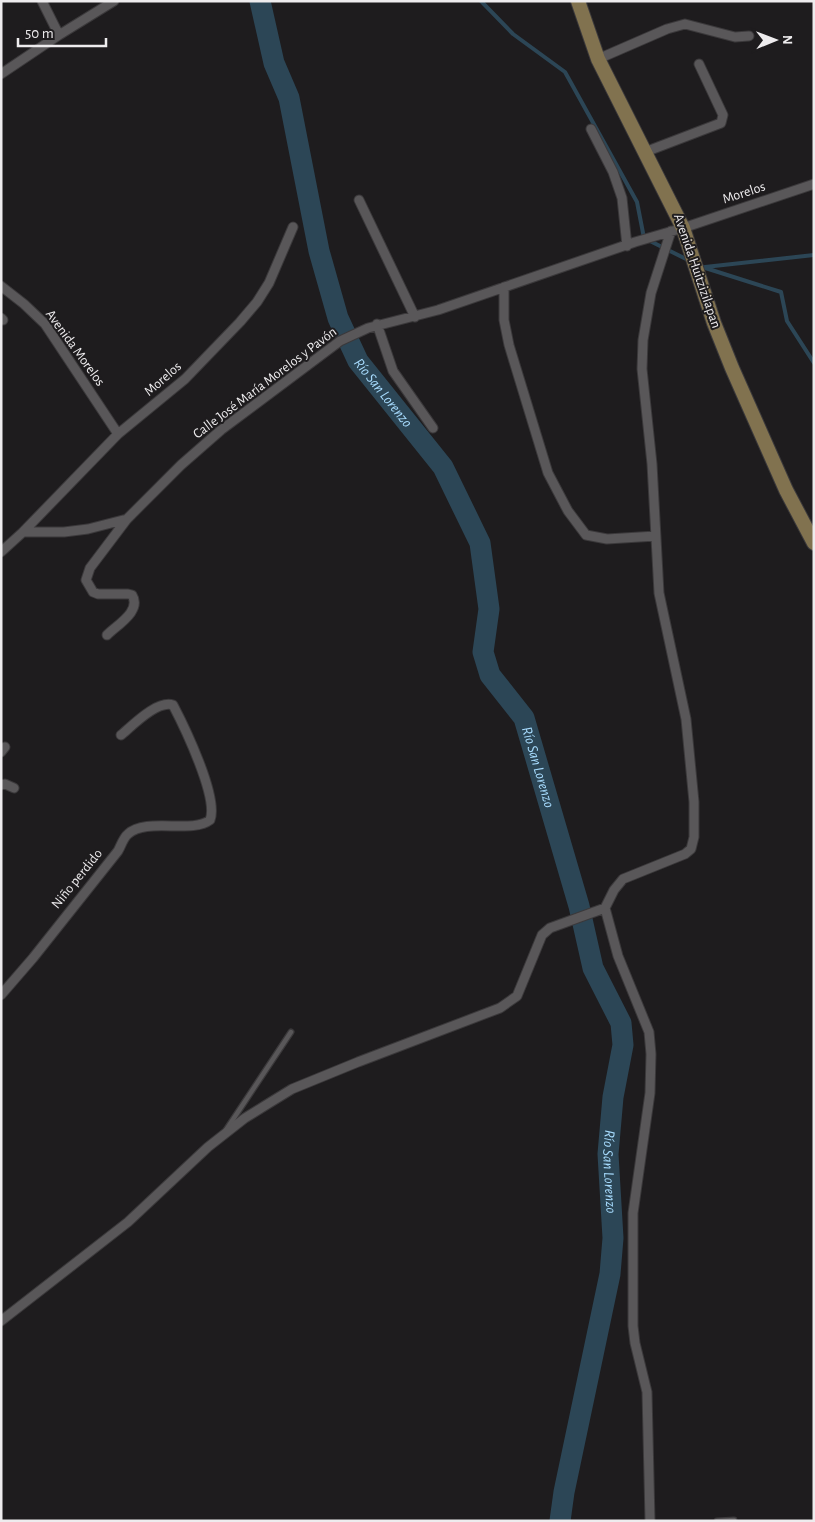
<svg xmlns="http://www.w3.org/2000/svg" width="815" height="1522" font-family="'Alegreya Sans',sans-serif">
<rect width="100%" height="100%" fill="#1e1c1e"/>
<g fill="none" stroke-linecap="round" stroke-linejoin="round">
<path stroke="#2c4656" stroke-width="4" d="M481,1L513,34L565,72L637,202L644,238L690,261
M699,266L781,292L787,321L814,363
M705,267L814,255"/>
<path stroke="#2c4656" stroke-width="21" id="s1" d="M260,1L274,63L289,98L319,251L338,318L358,361L443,467L480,543L489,609L483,652L490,675L524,718L579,906L593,968L621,1023L623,1045L613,1097L608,1154L613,1238L610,1274L564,1492L560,1521"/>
<defs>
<path id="lane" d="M226,1130L291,1032
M717,1521L734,1520"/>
<path id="street" d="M42,1L59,35
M598,59L667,29L685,24L735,37L749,36
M1,74L59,35L114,1
M591,129L613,172L622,198L627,246
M645,152L721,123L723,115L699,64
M359,200L415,317
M1,286L24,304L45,324L118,434
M504,287V320L509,345L548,473L568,511L586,535L607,539L656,536
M1,318L3,320
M377,324L393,371L433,428
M23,532L118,434L185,379L240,322L257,302L269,283L293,227
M1,552L23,532H64L88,529L127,519L181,465L221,430L340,341L368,328L438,310L635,242L683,228L814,184
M107,635C117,625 142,611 132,595L128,594H98L93,592L86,580L90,568L127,519
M1,752L5,747
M1,785L5,784L14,788
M605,908L614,890L623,879L685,854L691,849L694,837V802L686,719L659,593L652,464L642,369L643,340L651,293L671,231
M1,995L33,958L118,851C121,846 123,838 128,834C146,817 192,834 210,820C219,798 184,726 173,705C157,700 133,725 121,735
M1,1321L128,1222L208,1147L245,1118L266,1105L292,1089L358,1062L500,1008L517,996L542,935L550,928L605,908L618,956L649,1032L651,1054L650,1093L633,1213V1326L635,1343L647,1392L650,1521"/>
<path id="secondary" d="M578,1L598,59L683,228L714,323L732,368L786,490L814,543"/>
</defs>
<use href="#lane" stroke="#3b393b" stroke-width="7"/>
<use href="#street" stroke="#3b393b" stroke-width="11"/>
<use href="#secondary" stroke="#3b393b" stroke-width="16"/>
<use href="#lane" stroke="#595759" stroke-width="4.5"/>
<use href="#street" stroke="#595759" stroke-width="9"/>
<use href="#secondary" stroke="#81724f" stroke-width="14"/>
</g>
<g text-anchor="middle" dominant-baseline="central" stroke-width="4" stroke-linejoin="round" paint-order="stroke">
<g font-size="14" fill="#eeecee" stroke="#1e1c1e">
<text transform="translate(744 193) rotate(-18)">Morelos</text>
<text transform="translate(697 271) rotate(71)">Avenida Huitzizilapan</text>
<text transform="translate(75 348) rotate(54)">Avenida Morelos</text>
<text transform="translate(163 379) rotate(-41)">Morelos</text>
<text transform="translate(265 383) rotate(-37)">Calle José María Morelos y Pavón</text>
<text transform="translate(77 879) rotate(-51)">Niño perdido</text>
</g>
<g font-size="15" font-style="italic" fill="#a6dafc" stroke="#1e1c1e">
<text stroke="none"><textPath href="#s1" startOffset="415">Río San Lorenzo</textPath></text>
<text stroke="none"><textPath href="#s1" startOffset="835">Río San Lorenzo</textPath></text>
<text stroke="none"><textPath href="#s1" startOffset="1255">Río San Lorenzo</textPath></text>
</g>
</g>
<rect width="815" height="1522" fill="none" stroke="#eeecee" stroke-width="5"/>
<g transform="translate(775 40) rotate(89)" stroke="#1e1c1e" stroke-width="4" paint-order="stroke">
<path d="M0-4L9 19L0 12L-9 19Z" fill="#eeecee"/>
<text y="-8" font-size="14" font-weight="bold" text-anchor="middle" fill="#eeecee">N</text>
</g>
<path d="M18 38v8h88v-8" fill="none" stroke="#eeecee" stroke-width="2.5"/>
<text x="25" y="38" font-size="15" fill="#eeecee" stroke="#1e1c1e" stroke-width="4" paint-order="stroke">50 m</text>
</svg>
